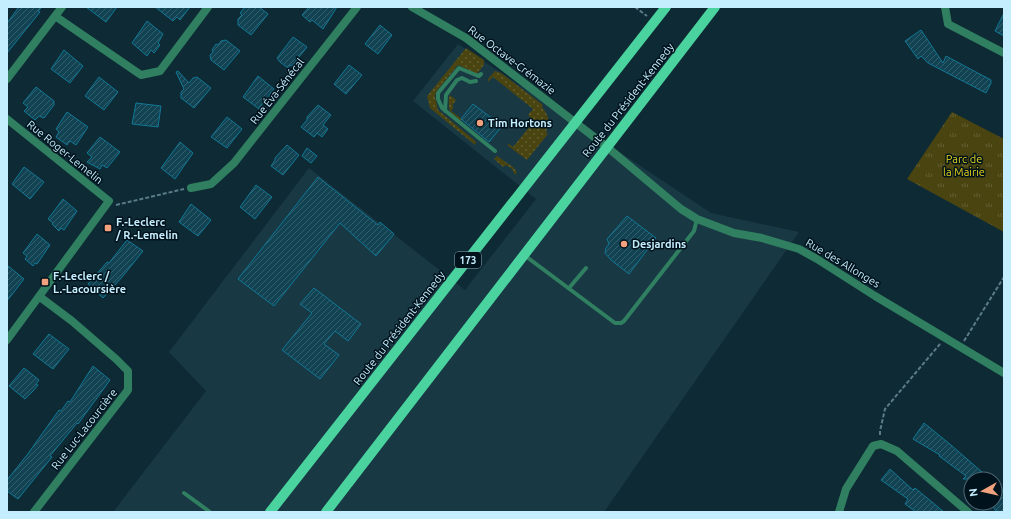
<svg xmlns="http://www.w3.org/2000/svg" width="1011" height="519" font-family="Ubuntu,sans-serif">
<defs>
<pattern id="grass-dots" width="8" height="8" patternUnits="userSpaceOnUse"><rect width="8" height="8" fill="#494410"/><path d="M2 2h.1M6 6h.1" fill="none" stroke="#625f34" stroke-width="1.8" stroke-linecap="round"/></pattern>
<pattern id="park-tufts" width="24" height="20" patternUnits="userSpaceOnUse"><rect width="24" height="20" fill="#494410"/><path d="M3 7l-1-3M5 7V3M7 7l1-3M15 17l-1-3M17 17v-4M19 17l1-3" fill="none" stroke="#625f34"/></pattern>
<pattern id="building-hatch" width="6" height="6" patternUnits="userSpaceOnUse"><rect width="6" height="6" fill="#114353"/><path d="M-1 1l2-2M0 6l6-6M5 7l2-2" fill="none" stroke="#325e6d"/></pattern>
</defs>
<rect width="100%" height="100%" fill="#0e2a34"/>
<path fill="#183844" d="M458,44L711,213L799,232L604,512H113L206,391L169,352L309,168L465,290L536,199L413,101Z"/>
<path fill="url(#grass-dots)" d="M466,48L484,60V65L477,74L458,65L436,92L435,96L438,110L474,140L476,142L475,145L430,108L427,96Z
M495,71L501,73L543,105L542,107C549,115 550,122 546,132L548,134L527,160L507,145L509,144L513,147L534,121L528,115L533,109L493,77L488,82V79Z
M450,95L456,100L452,106L454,107L451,111L462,119L460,121C454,116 448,113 449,105C449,101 448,99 450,95Z
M497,156L513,167L517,172L515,175L512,169L506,165L503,167L494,159Z"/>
<path fill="url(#park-tufts)" d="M952,112L1004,139V232L907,179Z"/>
<path fill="url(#building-hatch)" stroke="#107795" d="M19,7H42L38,11L40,12L7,53V23Z
M86,7H117L106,22Z
M155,7H190L180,20L177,17L173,21Z
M245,7H259L268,14L251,35L238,25V19L242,15L240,13Z
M309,7H337L323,29L312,20L310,22L302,15Z
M1004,13V36L995,31Z
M147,21L163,34L158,43L160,45L154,53L151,50L147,56L132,43Z
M380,25L392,35L378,54L365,44Z
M921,30L943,63L946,56L991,80V83L986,93L928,63L921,56L918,59L905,41Z
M293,37L307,47L292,66L290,65L288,68L280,62L277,58Z
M226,40L240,51L224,70L211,60L210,55L213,52L212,50L216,44L218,45L221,41Z
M64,50L83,66L70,83L51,69Z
M349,65L362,75L346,94L334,84Z
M178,71L189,83L193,78L197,77L211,88L194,108L181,98V92L184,89L176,72Z
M258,76L274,89L269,95L270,97L266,103L264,101L259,109L243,97Z
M99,77L118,92L104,110L85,96Z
M36,87L54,101V105L44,118L39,116L35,120L24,111L28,107L23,103Z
M136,103L161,106L158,127L132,124Z
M473,104L502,126L489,142L461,119Z
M318,105L331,115L323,125L328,129L322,137L317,133L314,137L301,127L307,120V117Z
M67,112L88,127L76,145L70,141L67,145L56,137L59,132L56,129Z
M227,117L242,129L227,148L211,137Z
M100,137L120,152L107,168L102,165L100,169L87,162L92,157L87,153Z
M180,142L193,153L175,179L161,168Z
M287,145L299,155L283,175L271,166L275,160V158Z
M307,148L317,156L311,163L302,156Z
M24,167L44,182L30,199L12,184Z
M318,177L378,225L380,222L394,234L376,256L340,223L274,306L238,279Z
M256,185L272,197L255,219L240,207Z
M63,199L77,211L64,230L61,228L59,231L52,224L53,223L48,219Z
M191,204L211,220L198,236L179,222Z
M627,216L656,238L629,274L611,260L605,253L606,248L609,244L607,239Z
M37,234L50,245L37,264L35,263L33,266L25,259L27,256L23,253Z
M127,240L143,251L123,276L103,298L88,284L107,262L109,263Z
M7,265L24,279L7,301Z
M314,288L361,324L348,341L335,331L324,344L339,355L320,379L282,350L312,313L300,304Z
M49,334L69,349L53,369L33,354Z
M93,366L110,380L78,424L77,423L50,456L52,457L18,499L7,491V480L27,455L59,410L61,411L68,401L70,402Z
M24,368L39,380L36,384L38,385L34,390L25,399L9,386Z
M924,423L951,445L990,479H963L966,476L939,456L940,455L913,439Z
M890,469L913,490L915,488L944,512H916L905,504L908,499L881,480Z
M1004,489V512L996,511L993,507L995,503V493Z"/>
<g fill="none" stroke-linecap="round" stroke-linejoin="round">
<path stroke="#5a7c89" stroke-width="2" stroke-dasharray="4 2" stroke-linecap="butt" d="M635,7L647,16
M116,205L184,189
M964,341L1004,277
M880,435V431L885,409L940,344"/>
<path stroke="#2f7f60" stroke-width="4" d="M481,74L479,76L476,75L459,68L438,93V99L442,108L495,151
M445,111L446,95L457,80L462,78L470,82L476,81
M524,255L615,323H621L624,321L694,231L697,219
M569,288L586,268
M184,493L210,512"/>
<path stroke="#2f7f60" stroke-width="8" d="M412,7L466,38L607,147L681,209L697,219L734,233L762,238L799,249L817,259L875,296L1004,373
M945,7L948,24L1004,53
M55,16L141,75L160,71L208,7
M7,79L62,7
M7,119L109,201
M191,188L211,184L234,163L357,7
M7,340L109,201
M34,512L128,390V371L116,359L72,321L40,297
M839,512L846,489L873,446L881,444L897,451L968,512"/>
<path stroke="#4bd39f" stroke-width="10" d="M270,512L666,7
M326,512L715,7"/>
</g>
<g fill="#f2a17e" stroke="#00121b" stroke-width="1.5">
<circle cx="480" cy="123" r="4"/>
<rect x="104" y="224" width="8" height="8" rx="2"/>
<circle cx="624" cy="244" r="4"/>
<rect x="41" y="278" width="8" height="8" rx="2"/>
</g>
<g text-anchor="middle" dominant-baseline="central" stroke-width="3" stroke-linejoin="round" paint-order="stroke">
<rect fill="#00121b" stroke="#89abba" stroke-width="1" x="455" y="252" width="26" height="16" rx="3"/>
<g font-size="10" font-weight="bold" fill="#c4edfe">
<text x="468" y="260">173</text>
</g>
<g font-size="11" fill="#c4edfe" stroke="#00121b">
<text transform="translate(512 60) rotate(37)">Rue Octave-Crémazie</text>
<text transform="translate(277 91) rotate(-52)">Rue Éva-Sénécal</text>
<text transform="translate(628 100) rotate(-52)">Route du Président-Kennedy</text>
<text transform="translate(65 152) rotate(39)">Rue Roger-Lemelin</text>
<text transform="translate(843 263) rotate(31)">Rue des Allonges</text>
<text transform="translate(399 328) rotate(-52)">Route du Président-Kennedy</text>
<text transform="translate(84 429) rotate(-52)">Rue Luc-Lacourcière</text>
</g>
<g font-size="11" font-weight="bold" fill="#c4edfe" stroke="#00121b" text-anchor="start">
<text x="488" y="123">Tim Hortons</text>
<text x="116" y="222">F.-Leclerc<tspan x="116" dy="13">/ R.-Lemelin</tspan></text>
<text x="632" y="244">Desjardins</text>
<text x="53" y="276">F.-Leclerc /<tspan x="53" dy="13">L.-Lacoursière</tspan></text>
</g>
<g font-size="11" fill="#e2d319" stroke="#00121b">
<text x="964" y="159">Parc de<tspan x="964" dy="13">la Mairie</tspan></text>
</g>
</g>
<rect width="1011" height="519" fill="none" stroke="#c4edfe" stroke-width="16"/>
<g transform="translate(983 491) rotate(262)"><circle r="19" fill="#00121b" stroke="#4e6a76"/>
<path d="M0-3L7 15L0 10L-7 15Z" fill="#f2a17e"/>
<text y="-6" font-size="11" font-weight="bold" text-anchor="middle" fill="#c4edfe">N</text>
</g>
</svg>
